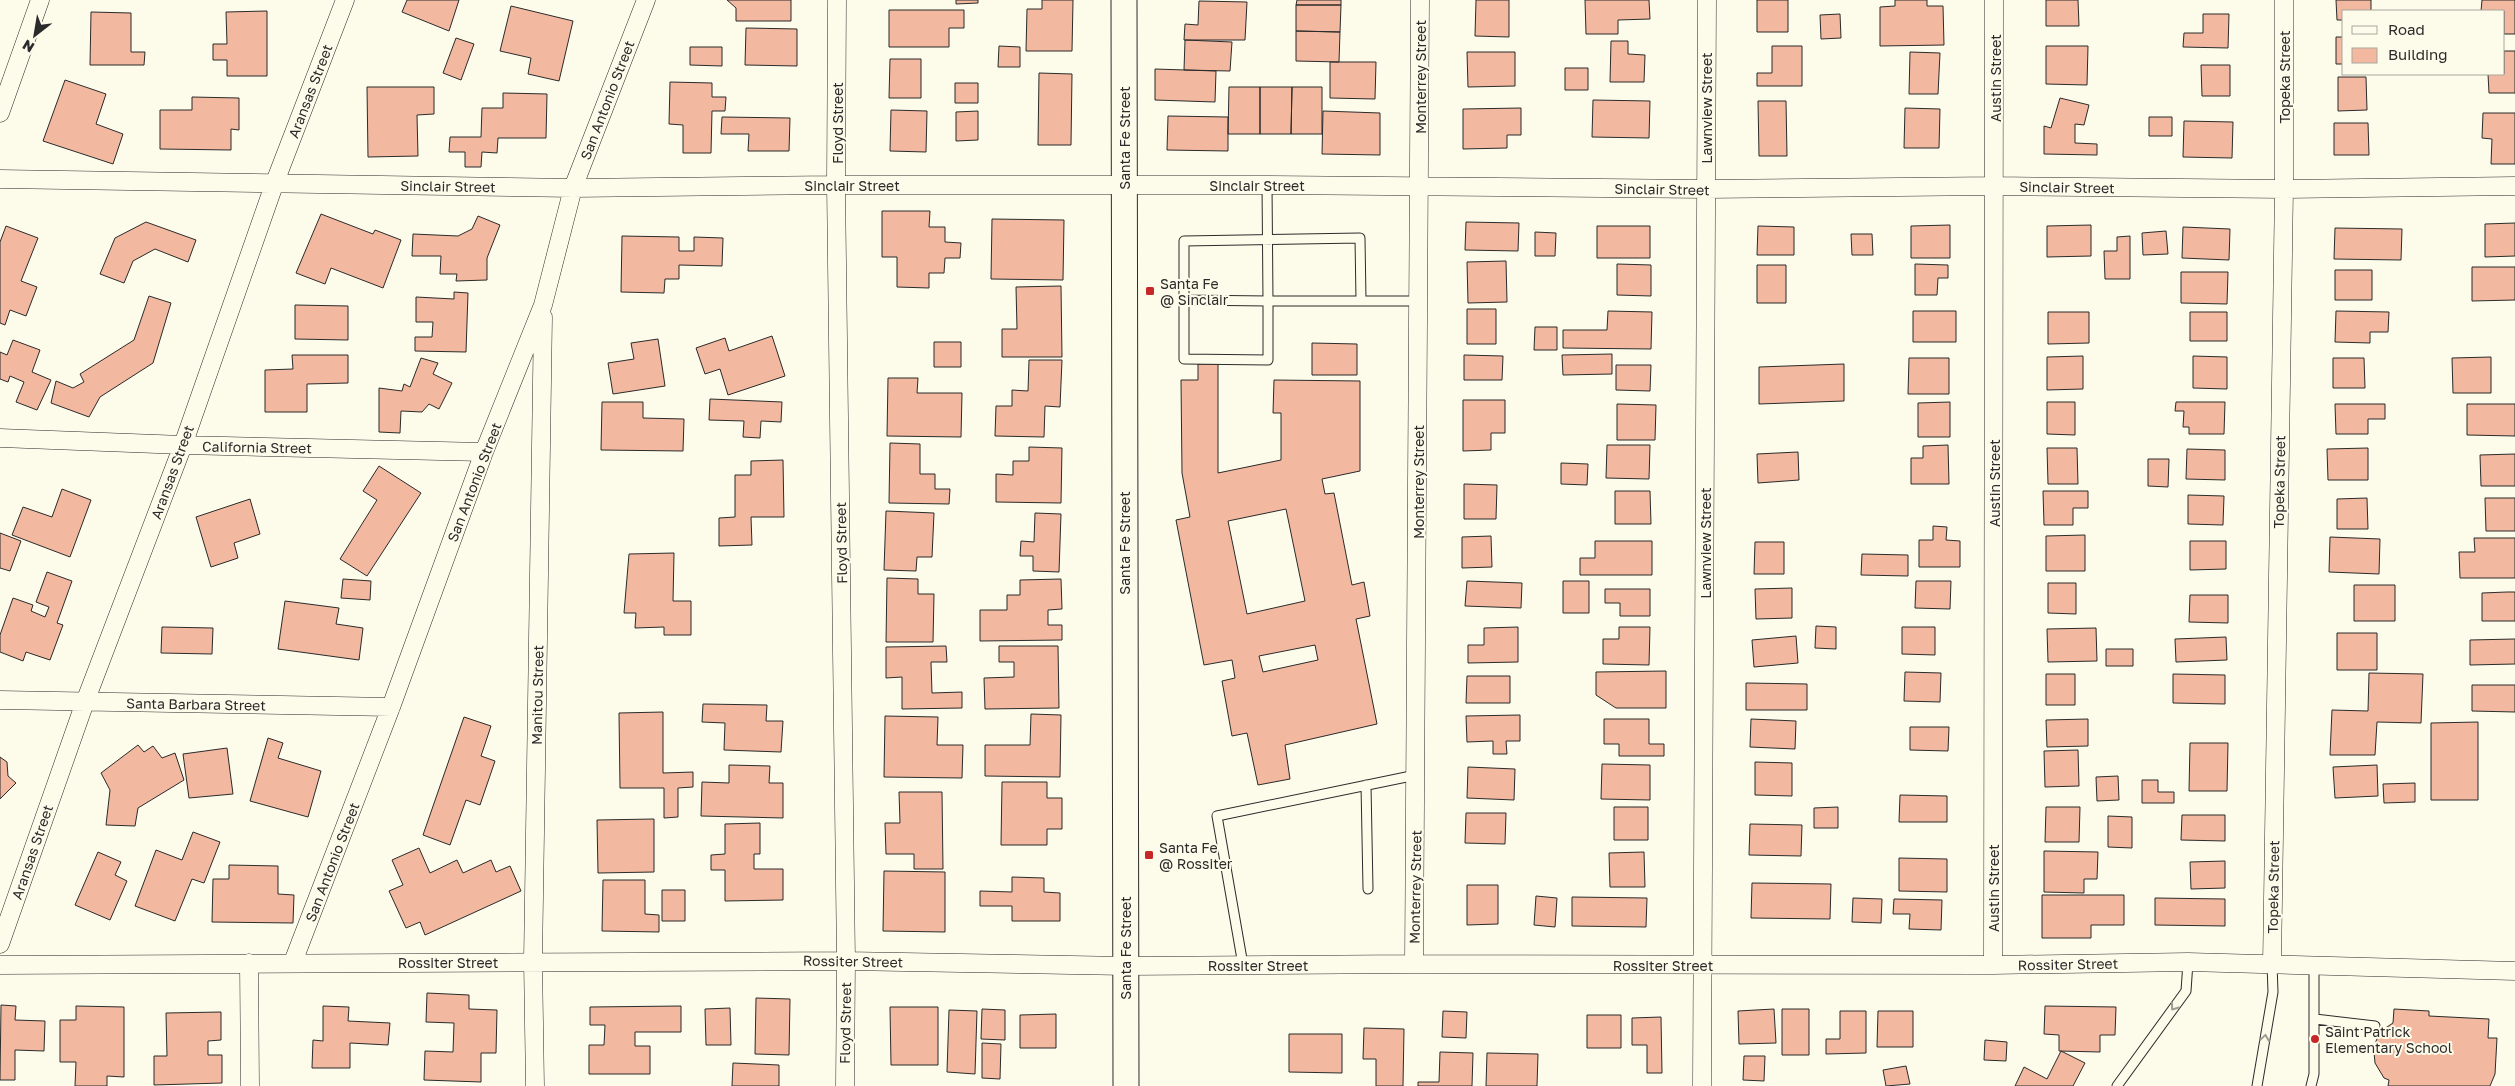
<svg xmlns="http://www.w3.org/2000/svg" width="2515" height="1086" font-family="'Golos Text',sans-serif">
<rect width="100%" height="100%" fill="#fdfbea"/>
<path fill="#f2b8a0" stroke="#2b2b2b" fill-rule="evenodd" d="M407,0H459L449,31L402,12Z
M727,0H791V21H736V8Z
M956,0H978V3L956,4Z
M1042,0H1073L1072,51H1026L1027,9H1042Z
M1297,0H1341V5H1296Z
M1476,0H1509V37L1475,36Z
M1585,0H1649L1650,19L1618,20V34H1586Z
M1757,0H1788V32H1757Z
M1895,0H1927V6H1943L1944,45L1880,46V7L1895,6Z
M2046,0H2078L2079,26H2046Z
M2336,0H2371V11H2344V20H2337Z
M2482,0H2515V34H2504V11H2481Z
M1199,1L1247,2L1245,40H1184L1185,24L1198,25Z
M1296,5H1341L1340,32L1296,31Z
M511,6L573,21L559,81L528,74L531,58L500,51Z
M889,10H964V28H949V47H889Z
M267,11V76H227V60H213V44H227L226,12Z
M91,12L131,13V52H145L144,65H90Z
M1840,14L1841,38L1821,39L1820,15Z
M2203,14H2229L2228,48L2183,47L2184,33H2203Z
M746,28L797,29V66L745,65Z
M1296,31L1340,32L1339,62L1296,61Z
M2336,37H2344V64H2336Z
M456,38L474,44L461,80L443,73Z
M1185,40L1232,42L1230,71L1184,70Z
M1611,41H1628V54L1645,55L1644,82H1610Z
M999,46L1020,47V67H998Z
M1772,46H1802V86H1757V73H1772Z
M2046,46H2088L2087,85L2046,84Z
M690,47H722V66L690,65Z
M2504,51H2515V93H2489L2488,74H2504Z
M1467,52H1515V86L1468,87Z
M1910,52L1940,53L1938,94H1909Z
M890,59H921V98H889Z
M1330,62H1376L1375,99L1330,98Z
M2201,65H2230V96H2202Z
M1565,68H1588V90H1565Z
M1155,69L1216,71L1215,102L1155,100Z
M1039,73L1072,74L1071,145H1038Z
M2338,77H2366L2367,110L2338,111Z
M65,80L106,94L96,124L123,134L113,164L43,141Z
M670,82L712,83V97H726L725,111H712L711,153H683V125L669,124Z
M955,83H978V103H955Z
M367,87H434V114L417,115L418,156L368,157Z
M1229,87H1260V134H1228Z
M1260,87H1292L1291,134H1260Z
M1292,87H1322V134H1291Z
M503,93L547,94L546,138H498L497,153L482,152L481,167H465V152H449L450,137H481L482,108H503Z
M192,97L239,98V130L231,129V150L160,149V110H192Z
M2060,98L2089,105L2084,125L2075,124V143L2097,144V155L2044,154V126L2051,128Z
M1593,100L1650,101L1649,138L1592,137Z
M1758,101H1786L1787,156H1759Z
M1521,108V135H1507V148L1463,149V109Z
M1905,108L1940,109L1939,148H1904Z
M891,110L927,111L926,152L890,151Z
M978,111V140L956,141V112Z
M1323,111L1380,113V155L1322,154Z
M2483,113H2515V164H2491L2492,139L2482,138Z
M1168,116L1228,117V151L1167,150Z
M722,117L790,118L789,151H748L749,134H721Z
M2149,117H2172V136H2149Z
M2184,121L2233,122L2232,158L2183,157Z
M2334,123H2368L2369,155H2334Z
M882,211H930L929,227H945V242L961,243L960,258H945L944,273H929V288L897,287V257H882Z
M321,214L373,234L375,230L401,240L383,288L331,268L325,284L296,273Z
M478,216L500,225L487,258V280L456,281L457,274H440L441,256H412L413,234L458,236L472,229Z
M992,219L1064,220L1063,280L991,279Z
M146,222L196,240L188,262L155,249L133,261L124,283L100,274L115,238Z
M1466,222L1519,223L1518,251L1465,250Z
M2515,223V256L2485,257V224Z
M1950,225V258H1911V226Z
M2091,225V256L2047,257V226Z
M6,226L38,238L21,281L37,287L26,316L10,310L5,325L0,323V242Z
M1597,226H1650V258H1597Z
M1758,226L1794,227V255H1757Z
M2183,227L2230,229L2229,260L2182,258Z
M2335,228L2402,229L2401,260L2334,259Z
M2166,231L2168,254L2143,255L2142,233Z
M1535,232L1556,233L1555,256H1535Z
M1851,234H1872L1873,255H1852Z
M622,236L679,237V251H694V237L723,238L722,266L679,265V279H665L664,293L621,292Z
M2130,236V279H2105L2104,251H2117V237Z
M1506,261L1507,302L1468,303L1467,262Z
M1617,264L1651,265V296L1617,295Z
M1915,264L1948,265V278H1938L1937,295H1915Z
M1757,265H1786V303H1757Z
M2472,267H2515V300L2472,301Z
M2335,270H2372V300H2335Z
M2181,272H2228L2227,304L2181,303Z
M1061,286L1062,357H1002V329H1017L1016,287Z
M454,292L468,293L466,352L415,351V337H432L433,322H416V297L454,299Z
M149,296L171,303L153,363L100,397L89,417L51,403L56,381L73,388L84,382L80,374L134,340Z
M295,305L348,306V340L295,339Z
M1467,309H1496V344H1467Z
M1608,311L1652,312L1651,349L1563,348V330H1607Z
M1913,311H1956V342H1913Z
M2336,311L2389,312L2388,332H2370V343L2335,342Z
M2048,312H2089V343L2048,344Z
M2190,312H2227V341H2190Z
M1535,327H1557V350H1534Z
M772,336L785,376L728,395L720,369L705,374L696,348L725,338L729,351Z
M658,339L665,386L613,394L608,363L634,359L631,343Z
M13,340L40,350L32,372L51,380L37,410L16,402L24,382L10,376L8,382L0,379V352L7,355Z
M934,342H961V367H934Z
M1312,343L1357,344V375H1312Z
M1612,354V374L1563,375L1562,355Z
M292,355H348V383L307,384V412H265V370L293,369Z
M1464,355L1503,356L1502,380H1464Z
M2083,356V389L2047,390V357Z
M2193,356L2227,357V389L2193,388Z
M2491,357V393H2453L2452,358Z
M421,358L438,363L433,374L452,383L439,409L429,404L422,412L401,411L400,433L379,432V388L402,391L404,384L410,387Z
M1909,358H1949V394H1908Z
M2333,358H2364L2365,388H2333Z
M1029,360H1062L1060,407L1045,406L1044,437L995,436L996,406H1012V390L1028,391Z
M1198,364H1218V473L1281,460V413H1273L1274,380L1360,381V471L1322,479L1325,494L1334,493L1352,585L1364,582L1370,616L1356,619L1377,724L1285,745L1290,779L1258,785L1247,733L1232,736L1222,681L1235,678L1232,660L1204,665L1176,520L1190,517L1182,473L1181,380H1198ZM1286,509L1305,601L1247,614L1228,521ZM1315,645L1318,660L1263,672L1259,656Z
M1844,364V401L1759,404V367Z
M1616,365H1651L1650,391L1616,390Z
M888,378H918L917,393H962L961,437L887,436Z
M710,399L782,402L781,422L761,421L760,438L743,437L744,421L709,420Z
M1463,400H1505V433H1491V450L1463,451Z
M602,402H643V418L684,419L683,451L601,450Z
M1950,402V437H1918V403Z
M2047,402H2075V435L2047,434Z
M2176,402H2225L2224,434H2189V427H2183L2184,411H2175Z
M1617,404L1656,405L1655,440H1617Z
M2335,404H2385V419H2368V434H2336Z
M2467,404H2515V436L2467,435Z
M890,443L920,444V474H935V489H950L949,504L889,503Z
M1607,445H1650L1649,479L1606,478Z
M1948,445L1949,484H1911V458H1923V446Z
M1029,447L1062,448L1061,503L996,502V474L1013,475V461H1029Z
M2047,448H2077L2078,484H2048Z
M2368,448V480H2328L2327,449Z
M2187,449L2225,450V480L2186,479Z
M1798,452L1799,480L1758,483L1757,454Z
M2515,454V486H2481L2480,455Z
M2148,459H2169L2168,487L2148,486Z
M783,460L784,517H751L752,545L719,546V518L735,517V475H751V461Z
M1561,463L1588,464L1587,485L1561,484Z
M379,466L421,493L367,576L340,559L377,500L363,491Z
M1464,484L1497,485L1496,519H1464Z
M62,489L91,500L70,557L12,535L23,507L52,517Z
M1615,491H1650L1651,524H1615Z
M2043,491H2088V508H2073V525H2044Z
M2188,495L2224,496L2223,525L2188,524Z
M2367,498L2368,529H2337V499Z
M2485,498H2515V531H2486Z
M250,499L260,534L234,543L238,558L211,567L196,517Z
M886,511L934,513L932,557H917L916,571L884,570Z
M1035,513L1061,514L1059,572L1033,571V556H1020L1021,541L1034,542Z
M1933,526L1947,527L1946,540L1960,541V567H1919V540H1933Z
M0,533L21,541L10,571L0,568Z
M2085,535V571H2046V536Z
M1491,536L1492,567L1462,568V537Z
M2330,537L2380,539L2379,574L2329,572Z
M2474,538H2515V578H2460L2459,552H2475Z
M1595,541H1652V575H1580V558H1595Z
M2190,541H2226V569L2190,570Z
M1755,542H1784V574H1754Z
M674,553L673,601H691V635H664V627L635,628L636,613H624L629,554Z
M1862,554L1908,555V576L1861,575Z
M47,572L72,581L57,623L63,625L50,660L26,652L23,661L0,652V635L13,598L33,605L31,611L45,617L49,607L36,602Z
M887,578L918,579V594H934L933,642H886Z
M343,579L371,581L370,600L341,598Z
M1061,579L1062,609L1048,610V625H1062V640L980,641V610H1007V595H1020V580Z
M1467,581L1522,583L1521,608L1465,606Z
M1563,581H1589V613H1563Z
M1916,581H1951L1950,609L1915,608Z
M2048,583H2076V614L2048,613Z
M2354,585H2395V621H2354Z
M1792,588V618L1756,619L1755,589Z
M1605,589H1650V616H1620V603H1605Z
M2507,592H2515V621H2482V593Z
M2190,595H2228V623L2189,622Z
M285,601L339,608L336,624L363,628L359,660L278,649Z
M1816,626L1836,627V649L1815,648Z
M162,627L213,628L212,654L161,653Z
M1518,627V662L1468,663V645H1484V628Z
M1619,627H1650L1649,665L1603,664V639H1619Z
M1902,627H1935V655L1902,654Z
M2096,628L2097,661L2048,662L2047,629Z
M2337,633H2377V670H2337Z
M1796,636L1798,663L1754,667L1752,640Z
M2226,637L2227,660L2176,662L2175,639Z
M2515,639V664L2470,665V640Z
M946,646L947,662H931L932,693L962,692V708L902,709V677L886,678V647Z
M999,646H1058L1059,708L985,709L984,678L1014,677V662H999Z
M2106,649H2133V666H2106Z
M1666,671V708H1616L1596,695V672Z
M1905,672L1941,673L1940,702L1904,701Z
M2369,673L2423,674L2421,723L2377,722L2375,755H2330L2332,710L2368,711Z
M2046,674H2075V705H2046Z
M2173,674L2225,675V704L2173,703Z
M1467,676H1510V703H1466Z
M1746,683L1807,684V710H1746Z
M2472,685H2515V712L2472,711Z
M703,704L767,705L766,721H783L781,752L724,750L725,723L702,722Z
M663,712V773L693,772V787L678,788V817L664,818V788H620L619,713Z
M1031,714L1061,715L1060,777L985,776V745H1030Z
M1520,715V741H1506L1507,754H1493V741L1467,742L1466,716Z
M885,716L938,717L937,745H963L962,778L884,777Z
M464,717L491,726L481,756L495,761L480,805L466,800L450,845L423,835Z
M1604,719H1649V744H1664V756H1619V744H1604Z
M1751,719L1796,721L1795,749L1750,747Z
M2088,719V746L2047,747L2046,720Z
M2478,722V800H2431V723Z
M1910,727H1949L1948,751L1910,750Z
M268,738L283,743L278,758L321,771L308,817L250,801Z
M2190,743H2228L2227,791H2189Z
M138,745L144,752L153,746L162,758L175,753L184,780L138,808L135,826L106,825L110,790L101,773Z
M227,748L233,794L189,798L183,754Z
M2078,750L2079,786L2045,787L2044,751Z
M0,757L7,762L8,776L16,783L0,799Z
M1755,762L1792,763V796L1755,795Z
M1602,764L1650,765V800L1601,799Z
M729,765L770,766L769,783H783V818L701,816L702,782L729,783Z
M2377,765L2378,796L2335,798L2333,767Z
M1468,767L1515,769L1514,800L1467,798Z
M2118,776L2119,800L2097,801L2096,777Z
M2142,780H2158V792H2174V803H2142Z
M1002,782H1047V798H1062V829H1047V845H1001Z
M2415,783V802L2384,803L2383,784Z
M899,792H942L943,869H914V854H886L885,823H900Z
M1900,795L1947,796V822H1899Z
M1614,807H1648V840H1614Z
M1838,807V828H1814V808Z
M2046,807H2080L2079,842H2045Z
M1466,813H1506L1505,844L1465,843Z
M2182,815H2225V841L2181,840Z
M2108,816L2132,817V848L2108,847Z
M654,819V872L598,873L597,820Z
M760,823V854H754V869H783V900L725,901V870H711V855L725,854V824Z
M1750,824L1802,825L1801,856L1749,855Z
M193,832L220,842L204,883L192,879L175,921L135,906L156,850L182,860Z
M419,848L430,873L457,860L463,873L491,860L496,872L510,866L521,891L425,935L420,922L406,928L389,891L403,885L392,860Z
M2044,851L2098,852L2097,879H2084V893L2044,892Z
M98,852L121,862L115,875L127,881L110,920L75,905Z
M1644,852L1645,887H1610L1609,853Z
M1899,858L1947,859V892L1899,891Z
M2225,861V888L2191,889L2190,862Z
M229,865L278,866V894L294,895L293,923L212,922L213,879H229Z
M884,871L945,872V932L883,931Z
M1012,877L1044,878V892L1060,893V921H1012V906H980V891L1012,892Z
M603,880H645V914L659,915V932L602,931Z
M1752,883L1831,884L1830,919L1751,918Z
M1467,885H1498V924L1467,925Z
M662,890H685V921H662Z
M2042,895H2124V925H2091V938H2042Z
M1536,896L1557,898L1555,927L1534,925Z
M1572,897L1647,898L1646,927L1572,926Z
M1853,898L1882,899L1881,923L1852,922Z
M2155,898L2225,899V926L2155,925Z
M1894,899L1942,900L1941,930L1909,929L1910,914H1893Z
M427,993L469,995V1009L497,1010L496,1053H481V1082L424,1080L425,1051L453,1052L454,1023L426,1022Z
M756,998L790,999L789,1055L755,1054Z
M1,1005L16,1006L15,1020L45,1021L44,1051L15,1050V1080H0Z
M76,1006L124,1007V1077L107,1076V1086H75L76,1062H60V1020H76Z
M323,1006L349,1007L348,1021L390,1023L388,1045L350,1043V1068H312L313,1040L323,1041Z
M681,1006V1032H635V1046H650V1074H589V1045H604L605,1025H590V1007Z
M2045,1006L2116,1007L2115,1035H2100V1052L2059,1051V1035L2044,1034Z
M890,1007H938V1065H891Z
M730,1008L731,1045H706L705,1009Z
M982,1009L1005,1010V1040L981,1039Z
M1774,1009L1776,1043L1739,1044L1738,1011Z
M1782,1009H1809V1055H1782Z
M2394,1009L2429,1011V1016L2489,1019L2488,1038H2497L2495,1074L2490,1086H2388L2389,1080L2384,1078L2375,1063L2374,1052L2376,1041L2381,1031L2393,1023Z
M949,1010L977,1011L975,1074L947,1072Z
M1443,1011L1467,1012L1466,1038L1442,1037Z
M1840,1011H1866V1053L1826,1054V1039H1840Z
M1878,1011H1913V1047H1877Z
M221,1012V1040L208,1041V1055H222V1083L154,1085V1056H167L166,1013Z
M1056,1014V1048H1020V1015Z
M1587,1015H1621V1048H1587Z
M1661,1017L1662,1073H1647V1045H1632V1018Z
M1364,1028L1404,1029L1403,1086H1376V1059H1363Z
M1289,1034H1342V1073L1289,1072Z
M1985,1040L2007,1042L2006,1061L1984,1060Z
M982,1043L1001,1044L1000,1079L982,1078Z
M2061,1051L2085,1063L2073,1086H2015L2024,1067L2047,1079Z
M1440,1052L1473,1053L1472,1086H1418V1082H1439Z
M1487,1053L1538,1054L1537,1086H1486Z
M1744,1056H1765L1764,1081L1743,1080Z
M733,1063L779,1065V1086H732Z
M1906,1066L1910,1084L1886,1086L1883,1070Z"/>
<g fill="none" stroke-linecap="round" stroke-linejoin="round">
<defs>
<path id="service" d="M1267,185L1268,301H1420
M1184,300V241L1360,238L1361,300
M1184,300L1268,301V360L1184,359Z
M1366,785L1368,889
M1243,965L1217,816L1416,775
M2315,1019L2375,1026
M2117,1086L2186,991L2188,962
M2257,1086L2273,992L2272,964
M2311,1086L2314,1074V965"/>
<path id="minor" d="M837,0L836,185L846,961L845,1086
M0,113L40,0
M0,179L573,188L836,185H1267L1706,189L1995,186L2284,189L2515,186
M0,438L183,445L484,452
M0,700L391,707
M0,944L85,702L183,445L275,182L345,0
M293,962L391,707L484,452L543,305L573,188L646,0
M249,963L250,1086
M1414,964L1420,0
M2272,964L2284,189V0
M0,965L846,961L1126,966L1414,964L1993,965L2188,962L2515,971
M1993,965L1994,0
M535,1086L533,961L543,317
M1702,1086L1707,0"/>
<path id="secondary" d="M1124,0L1126,1086"/>
</defs>
<use href="#service" stroke="#2b2b2b" stroke-width="11"/>
<use href="#minor" stroke="#2b2b2b" stroke-width="19"/>
<use href="#secondary" stroke="#2b2b2b" stroke-width="27"/>
<use href="#service" stroke="#fdfbea" stroke-width="9"/>
<use href="#minor" stroke="#fdfbea" stroke-width="18"/>
<use href="#secondary" stroke="#fdfbea" stroke-width="25"/>
</g>
<defs><path id="oneway-chevron" d="M-2-3.5L2.5 0L-2 3.5" fill="none" stroke-width="1.6" stroke-linecap="round" stroke-linejoin="round" transform="scale(1.25)"/></defs>
<g stroke="#9e9d94">
<use href="#oneway-chevron" transform="translate(2174 1007) rotate(126)"/>
<use href="#oneway-chevron" transform="translate(2265 1038) rotate(-82)"/>
</g>
<g fill="#c62828" stroke="#fdfbea" stroke-width="2">
<rect x="1145" y="286" width="10" height="10" rx="2.5"/>
<rect x="1144" y="850" width="10" height="10" rx="2.5"/>
<circle cx="2315" cy="1039" r="5"/>
</g>
<g text-anchor="middle" dominant-baseline="central" stroke-width="4" stroke-linejoin="round" paint-order="stroke">
<g font-size="14" fill="#2b2b2b" stroke="#fdfbea">
<text transform="translate(1420 77) rotate(-90)">Monterrey Street</text>
<text transform="translate(2284 77) rotate(-90)">Topeka Street</text>
<text transform="translate(1995 78) rotate(-90)">Austin Street</text>
<text transform="translate(310 91) rotate(-69)">Aransas Street</text>
<text transform="translate(607 100) rotate(-69)">San Antonio Street</text>
<text transform="translate(1706 108) rotate(-90)">Lawnview Street</text>
<text transform="translate(837 123) rotate(-90)">Floyd Street</text>
<text transform="translate(1124 138) rotate(-90)">Santa Fe Street</text>
<text x="852" y="185">Sinclair Street</text>
<text x="1257" y="185">Sinclair Street</text>
<text transform="translate(448 186) rotate(1)">Sinclair Street</text>
<text transform="translate(2067 187) rotate(1)">Sinclair Street</text>
<text transform="translate(1662 189) rotate(1)">Sinclair Street</text>
<text transform="translate(257 447) rotate(1)">California Street</text>
<text transform="translate(172 472) rotate(-70)">Aransas Street</text>
<text transform="translate(474 482) rotate(-69)">San Antonio Street</text>
<text transform="translate(1418 482) rotate(-90)">Monterrey Street</text>
<text transform="translate(2279 482) rotate(-89)">Topeka Street</text>
<text transform="translate(1994 483) rotate(-90)">Austin Street</text>
<text transform="translate(841 543) rotate(-91)">Floyd Street</text>
<text transform="translate(1124 543) rotate(-90)">Santa Fe Street</text>
<text transform="translate(1705 543) rotate(-90)">Lawnview Street</text>
<text transform="translate(537 695) rotate(-89)">Manitou Street</text>
<text transform="translate(196 704) rotate(1)">Santa Barbara Street</text>
<text transform="translate(32 852) rotate(-71)">Aransas Street</text>
<text transform="translate(332 862) rotate(-69)">San Antonio Street</text>
<text transform="translate(1415 887) rotate(-89)">Monterrey Street</text>
<text transform="translate(2273 887) rotate(-89)">Topeka Street</text>
<text transform="translate(1993 888) rotate(-90)">Austin Street</text>
<text transform="translate(1125 948) rotate(-90)">Santa Fe Street</text>
<text transform="translate(853 961) rotate(1)">Rossiter Street</text>
<text x="448" y="962">Rossiter Street</text>
<text transform="translate(2068 964) rotate(-1)">Rossiter Street</text>
<text x="1258" y="965">Rossiter Street</text>
<text x="1663" y="965">Rossiter Street</text>
<text transform="translate(845 1023) rotate(-89)">Floyd Street</text>
</g>
<g font-size="14" fill="#2b2b2b" stroke="#fdfbea" text-anchor="start">
<text x="1160" y="283">Santa Fe<tspan x="1160" dy="16">@ Sinclair</tspan></text>
<text x="1159" y="847">Santa Fe<tspan x="1159" dy="16">@ Rossiter</tspan></text>
<text x="2325" y="1031">Saint Patrick<tspan x="2325" dy="16">Elementary School</tspan></text>
</g>
</g>
<rect x="2342" y="10" width="162" height="65" fill="#fdfbea" stroke="#a9a89e"/>
<rect x="2352" y="26" width="25" height="8" fill="#fdfbea" stroke="#a9a89e"/>
<text x="2388" y="35" font-size="15" fill="#2b2b2b">Road</text>
<rect x="2352" y="48" width="25" height="15" fill="#f2b8a0" stroke="#a9a89e"/>
<text x="2388" y="60" font-size="15" fill="#2b2b2b">Building</text>
<g transform="translate(35 35) rotate(211)" stroke="#fdfbea" stroke-width="4" paint-order="stroke">
<path d="M0-4L9 19L0 12L-9 19Z" fill="#2b2b2b"/>
<text y="-8" font-size="14" font-weight="bold" text-anchor="middle" fill="#2b2b2b">N</text>
</g>
</svg>
